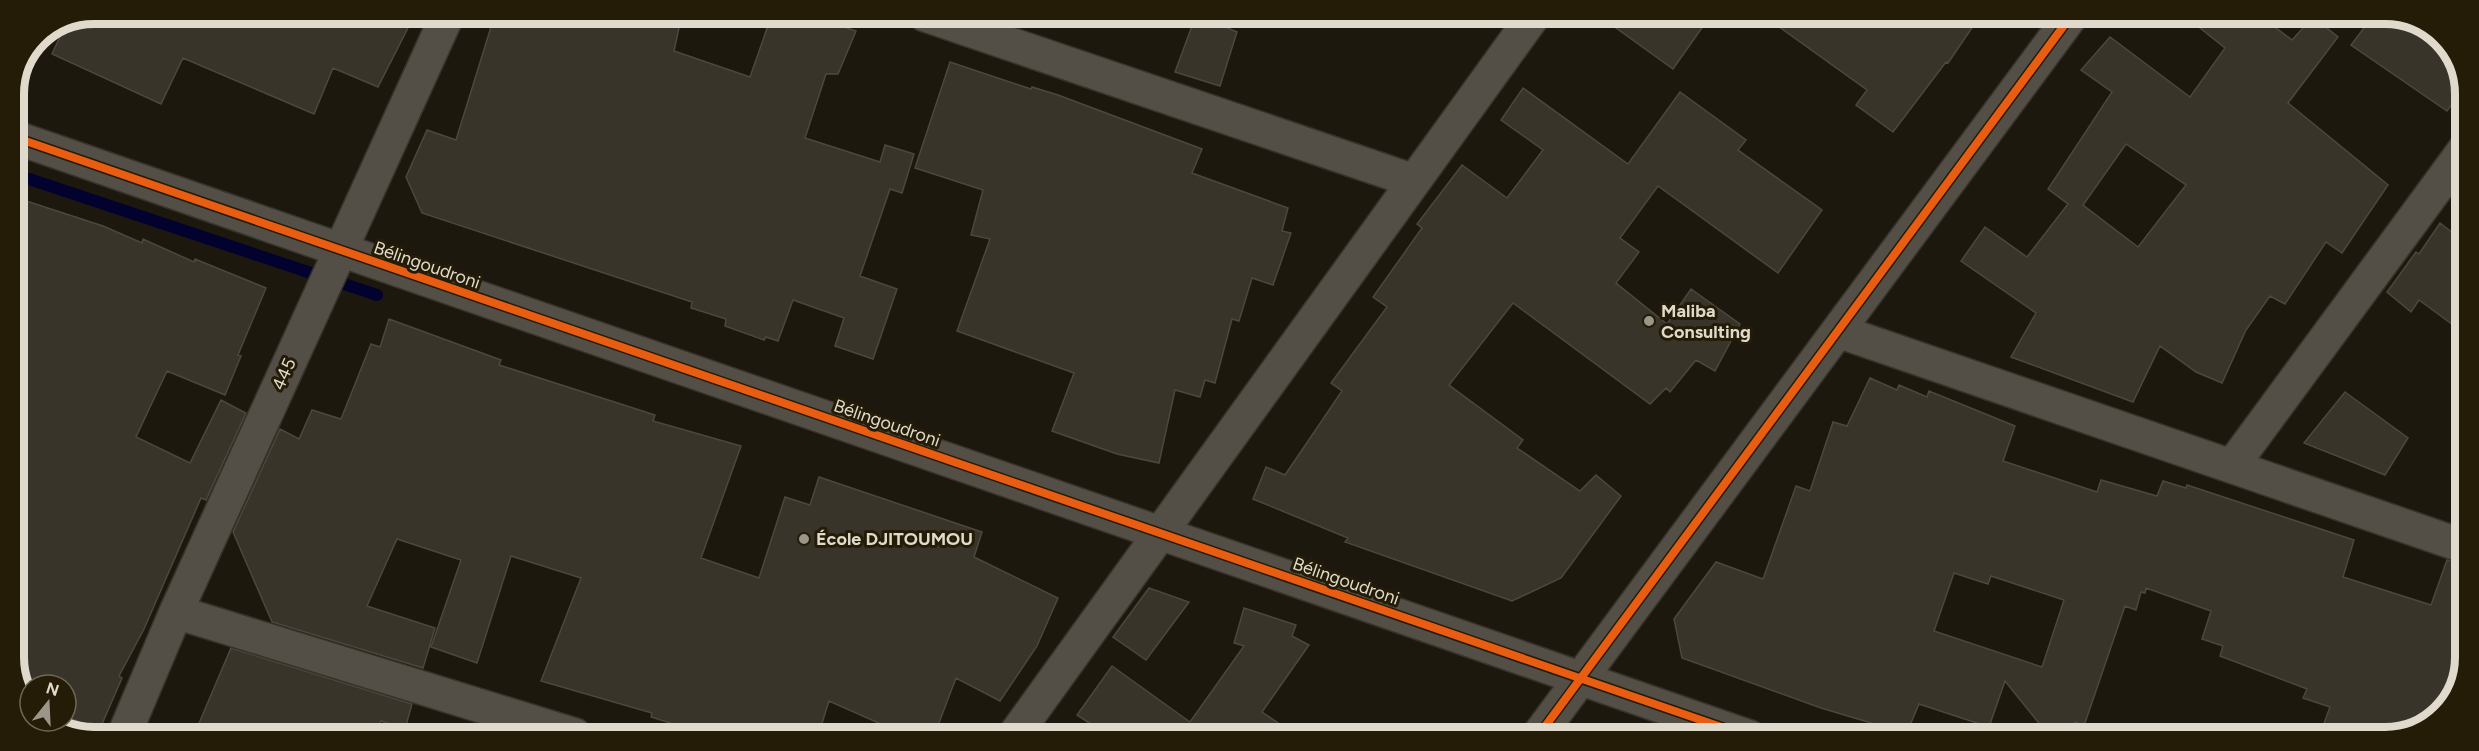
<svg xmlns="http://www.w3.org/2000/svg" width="2479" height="751" font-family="Figtree,sans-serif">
<rect width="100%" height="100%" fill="#1d180d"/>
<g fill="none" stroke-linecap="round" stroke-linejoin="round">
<path stroke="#03022f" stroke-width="12" d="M14,174L377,295"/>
</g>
<path fill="#39342a" stroke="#4d473e" stroke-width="1.5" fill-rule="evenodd" d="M94,14H415L378,87L333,68L314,114L183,58L161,104L52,54L65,26Z
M495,14H682L674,51L750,77L772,14H805L856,31L838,74H826L805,138L880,162L885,145L914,154L902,193L890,189L860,276L897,289L873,359L835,346L844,318L793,300L778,341L766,337L764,340L725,326L726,319L691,308L692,302L422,213L406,177L427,130L456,140Z
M1196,15L1237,32L1220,86L1175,72Z
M1598,15H1711L1673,69Z
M1764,16H1980L1948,63L1946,62L1893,132L1856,105L1867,90Z
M2185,16H2260L2292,40L2313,17L2338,37L2288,103L2388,185L2342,253L2326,242L2285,304L2270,296L2246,330L2222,383L2196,372L2160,346L2133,402L2011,357L2036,313L1961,261L1985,227L2027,257L2068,204L2048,189L2112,92L2081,70L2110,37L2190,97L2225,48ZM2126,144L2186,185L2138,247L2083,205Z
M2373,16H2406L2449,45L2465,87L2447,111L2351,45Z
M950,62L1031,89L1032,87L1058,95L1202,149L1192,173L1288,208L1282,231L1291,233L1273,285L1252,278L1239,321L1232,319L1215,383L1205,380L1200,397L1175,390L1159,463L1117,454L1052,431L1074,373L957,331L990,239L971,235L983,190L915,168Z
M1523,88L1628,164L1680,92L1746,140L1738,150L1822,210L1778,273L1658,186L1620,238L1639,252L1616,283L1667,324L1691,289L1740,324L1715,371L1696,360L1670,392L1666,388L1650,404L1513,303L1449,385L1523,440L1517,448L1580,491L1596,475L1621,496L1561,578L1512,601L1345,542L1348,538L1253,499L1266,467L1285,475L1342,391L1331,383L1387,307L1373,297L1422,228L1417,224L1462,165L1507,198L1543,150L1501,120Z
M14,197L103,226L142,243L143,239L194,262L195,259L266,288L238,355L241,356L225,395L167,371L136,437L190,463L221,400L246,413L206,500L201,498L144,629L119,676L122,678L99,731L66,716V685H30V700L28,699L14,662Z
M2440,223L2465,242L2464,333L2419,300L2411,312L2387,292L2416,252L2419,254Z
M389,319L501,360L499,365L655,415L653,421L741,446L701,558L759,578L785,497L810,505L819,477L982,532L974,557L1058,598L1037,646L1000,701L956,678L934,736H908L829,701L818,736L709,735L651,717L652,713L541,681L581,578L511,556L477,663L431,647L461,560L397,539L367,606L435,628L423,668L272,622L233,532L280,429L299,439L312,410L341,419L371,344L380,347Z
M1870,378L1897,390L1899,385L1927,397L1929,391L2015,426L2003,461L2097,492L2101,480L2157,496L2163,481L2186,488L2187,485L2354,540L2343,577L2431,605L2447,560L2463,564V678L2434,721L2385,737H2319L2330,707L2303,698L2307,689L2220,656L2223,646L2202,639L2211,611L2146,588L2145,593L2141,592L2136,610L2125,606L2084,726L2076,722L2050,737L2005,681L1989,727L1919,704L1905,737L1878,725L1821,708L1682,658L1674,619L1716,562L1763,579L1796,486L1810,491L1833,422L1847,426ZM1954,573L1988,584L1991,576L2064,600L2042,667L1934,631Z
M2345,392L2408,438L2385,475L2304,443Z
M1149,588L1189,602L1146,660L1113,637Z
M1244,608L1296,625L1292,636L1309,645L1262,712L1297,736H1109L1077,715L1112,666L1190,722L1244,646L1234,643Z
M231,648L412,704L405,729L381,721L375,735H194Z"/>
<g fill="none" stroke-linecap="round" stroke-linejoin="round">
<defs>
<path id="minor" d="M925,15L1414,181
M1838,331L2463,546
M2232,466L2465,149
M176,612L575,735
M124,735L176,612L448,14
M1014,736L1534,15
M1538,736L2071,16"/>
<path id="tertiary" d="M14,137L1750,737"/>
</defs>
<use href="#minor" stroke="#37332b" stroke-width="36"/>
<use href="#tertiary" stroke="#37332b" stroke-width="36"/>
<use href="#minor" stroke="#534f47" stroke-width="33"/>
<use href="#tertiary" stroke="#534f47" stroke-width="33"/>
<defs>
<path id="cycleway" d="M14,137L1750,737
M1538,736L2071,16"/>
</defs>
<use href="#cycleway" stroke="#241c06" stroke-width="11"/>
<use href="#cycleway" stroke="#e95d12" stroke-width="8"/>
</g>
<g fill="#9b9689" stroke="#241c06" stroke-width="2">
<circle cx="1649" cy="321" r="6"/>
<circle cx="804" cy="539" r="6"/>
</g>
<g text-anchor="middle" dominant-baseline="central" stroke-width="6" stroke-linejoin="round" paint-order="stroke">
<g font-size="18" fill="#dfdacc" stroke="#241c06">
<text transform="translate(427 265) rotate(19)">Bélingoudroni</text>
<text transform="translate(284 374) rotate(-66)">445</text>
<text transform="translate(887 423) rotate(19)">Bélingoudroni</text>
<text transform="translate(1346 581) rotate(19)">Bélingoudroni</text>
</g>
<g font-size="18" font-weight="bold" fill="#dfdacc" stroke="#241c06" text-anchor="start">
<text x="1661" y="311">Maliba<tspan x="1661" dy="21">Consulting</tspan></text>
<text x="816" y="539">École DJITOUMOU</text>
</g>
</g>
<path d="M0 0H2479V751H0ZM94 24H2385A70 70 0 0 1 2455 94V657A70 70 0 0 1 2385 727H94A70 70 0 0 1 24 657V94A70 70 0 0 1 94 24Z" fill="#241c06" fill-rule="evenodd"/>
<path fill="none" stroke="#dfdacc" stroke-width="8" d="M94 24H2385A70 70 0 0 1 2455 94V657A70 70 0 0 1 2385 727H94A70 70 0 0 1 24 657V94A70 70 0 0 1 94 24Z"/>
<g transform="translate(48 703) rotate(18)"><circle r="28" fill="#241c06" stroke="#6f6855" stroke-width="1.5"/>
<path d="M0-4.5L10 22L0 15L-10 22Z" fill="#9b9689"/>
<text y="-9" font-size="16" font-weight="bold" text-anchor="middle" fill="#dfdacc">N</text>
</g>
</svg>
